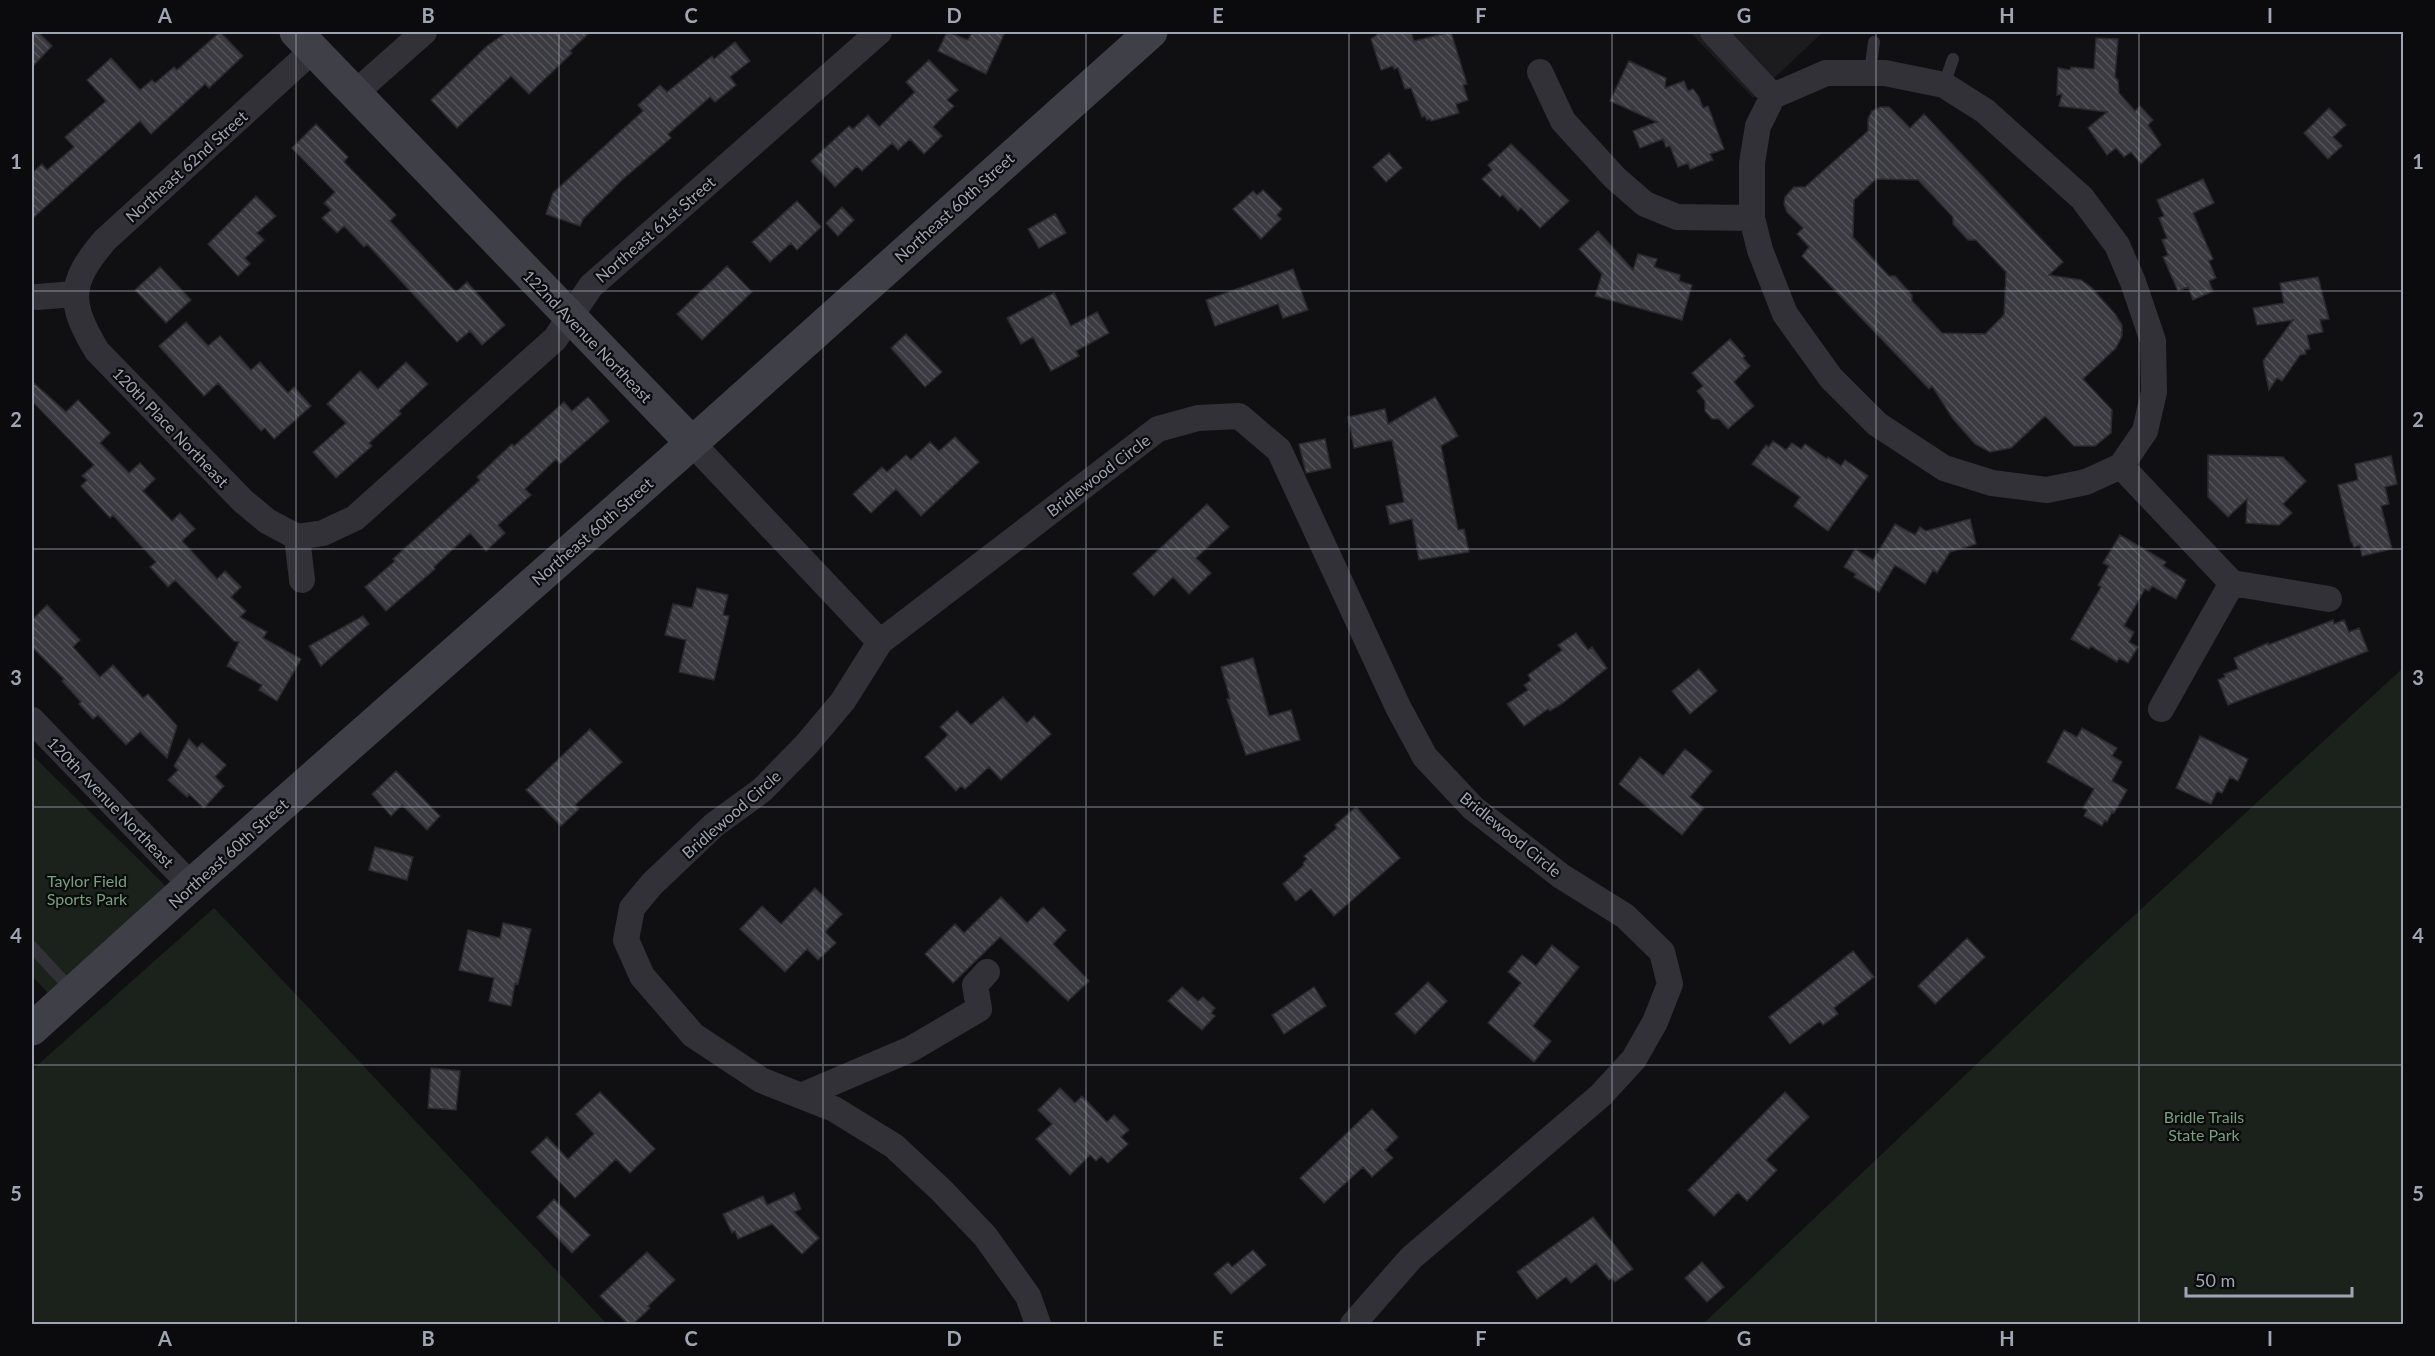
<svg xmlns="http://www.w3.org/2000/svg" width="2435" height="1356" font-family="Lato,sans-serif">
<defs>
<pattern id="building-back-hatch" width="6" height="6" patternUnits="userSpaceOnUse" patternTransform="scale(1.5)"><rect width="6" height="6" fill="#3a3a40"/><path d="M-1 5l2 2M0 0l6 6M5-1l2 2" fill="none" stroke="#535459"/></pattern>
</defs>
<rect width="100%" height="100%" fill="#101012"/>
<path fill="#1c1c1f" d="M1690,32H1823L1753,98Z"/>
<path fill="#1a221b" d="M2403,668V1324H1703L2101,946Z
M32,755L171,891L49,994L32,976Z
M214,908L238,933L607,1324H32V1070Z"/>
<path fill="url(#building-back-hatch)" stroke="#2a2a2e" stroke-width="1.5" fill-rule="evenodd" d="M32,32H38L52,46L32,67Z
M220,32L243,56L209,88L205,84L151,134L140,121L32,219V173L42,164L47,170L74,147L65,137L106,101L87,80L111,58L140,90L152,80L155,83L174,67L177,70Z
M507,32H590L570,51L572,53L529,94L511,76L457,128L431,100L487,46Z
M947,32L968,40L972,32H1005L986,74L938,51Z
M1376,32H1411L1414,41L1451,32L1467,84L1463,85L1468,100L1456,104L1459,113L1431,121L1430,119L1427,120L1425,116L1422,117L1411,88L1405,89L1398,68L1394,69L1393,66L1381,70L1371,39L1377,35Z
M2096,38L2118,39L2115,77L2118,80L2119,93L2135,111L2140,106L2153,120L2148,125L2161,145L2141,164L2131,152L2124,157L2116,148L2107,155L2088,128L2107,112L2059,106L2062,94L2057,95L2058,68L2070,70L2071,67L2094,69Z
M735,42L750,61L730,77L736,85L715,102L710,97L668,134L671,138L622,180L583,219L580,226L546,214L553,193L643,111L638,105L660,85L667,92L712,56L714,59Z
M929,60L958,90L947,100L954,106L933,127L942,136L924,154L910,139L898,150L892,143L862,171L857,166L835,187L811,161L849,126L853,129L868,115L879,127L915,92L906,82Z
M1629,61L1666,78L1665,88L1684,81L1688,91L1693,89L1699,97L1703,108L1708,106L1724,149L1710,154L1713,160L1690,169L1688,163L1678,167L1670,146L1666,147L1663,139L1640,148L1633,131L1657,122L1610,101Z
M1880,107H1889L1910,128L1924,114L2063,262L2049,275L2081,280L2091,287L2115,314L2122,325V336L2116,348L2083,379L2112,410L2111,433L2095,446H2074L2045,416L2011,448L1990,452L1975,444L1953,419L1932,386L1929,389L1802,256L1809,247L1797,234L1803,228L1787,212L1784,204L1785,197L1794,187H1805L1868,131V119L1872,111ZM1876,179L1918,180L1953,217V224L1968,240H1976L2006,272L2004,315L1985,334L1942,333L1912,301V295L1895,276H1889L1853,237L1854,200Z
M2329,108L2346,125L2333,137L2342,146L2328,159L2304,133Z
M316,124L348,157L344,162L396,215L390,221L456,292L467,282L505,325L482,345L470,331L457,342L367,244L364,247L344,226L337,233L322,218L331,210L324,203L335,192L292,148Z
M1511,144L1569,201L1540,228L1521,208L1518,211L1503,195L1500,197L1482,179L1492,170L1488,165Z
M1389,153L1402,168L1386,182L1373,167Z
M2203,179L2214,203L2193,213L2213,259L2209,261L2216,278L2209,281L2213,291L2193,300L2188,287L2178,291L2163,257L2168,255L2162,240L2167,238L2159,218L2164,216L2157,200Z
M1263,190L1282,209L1277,215L1281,219L1261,239L1233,209L1253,191L1257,195Z
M256,196L276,216L257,233L264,240L245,258L250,264L238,276L208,244Z
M797,201L821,227L797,250L791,243L770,262L752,242Z
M842,207L854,220L838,236L826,223Z
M1055,214L1066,233L1039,248L1028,229Z
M1598,231L1633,270L1638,254L1657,259L1654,267L1680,275L1679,281L1692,285L1682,320L1595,296L1602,274L1579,249Z
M727,266L752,292L702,340L677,314Z
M160,267L191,300L166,323L135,290Z
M1293,269L1308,310L1283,318L1278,304L1215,326L1206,300Z
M2318,277L2329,319L2320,320L2323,332L2307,335L2310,349L2305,350L2306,354L2300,355L2282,381L2277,378L2269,390L2263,361L2293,320L2257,325L2253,308L2284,303L2280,283Z
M1054,293L1071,326L1097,312L1109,333L1076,351L1079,356L1051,371L1033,337L1021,344L1007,318Z
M186,322L208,346L220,336L251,370L260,362L288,393L294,387L311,406L274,439L265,428L261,431L218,383L204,396L159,346Z
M906,334L942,372L925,387L891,348Z
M1730,339L1745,356L1743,358L1750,366L1734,382L1754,406L1728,429L1719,419H1712L1705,411V401L1697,391L1703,386L1692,373Z
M406,362L428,384L399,411L401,414L369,443L372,446L336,478L313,452L346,423L327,404L360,371L378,389Z
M34,383L66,412L78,400L110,433L100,443L129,473L140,463L155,479L143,491L172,521L180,513L195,529L182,541L217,579L225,571L241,587L231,597L246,611L240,617L267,632L263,638L301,659L277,701L259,690L262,685L227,666L239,642L234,641L175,580L168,587L150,567L156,562L113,515L110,518L81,486L87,480L82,476L94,465L32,401V386Z
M588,397L609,421L560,464L556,459L525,489L531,495L498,525L505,533L486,551L470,533L434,567L435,569L386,611L365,587L395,561L393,559L480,480L477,477L512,444L514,446L564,402L572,411Z
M1435,397L1458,436L1441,446L1458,530L1464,529L1469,552L1419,560L1412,519L1390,524L1386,506L1404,502L1392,440L1354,448L1348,417L1385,409L1388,424Z
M955,437L979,462L921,516L896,489L871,513L853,494L882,467L887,472L906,455L911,460L930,442L939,451Z
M1325,439L1331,468L1306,473L1299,444Z
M1773,441L1786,450L1792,443L1801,449L1805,444L1827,459L1828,457L1841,466L1845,460L1868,476L1828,531L1794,506L1800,497L1752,464L1766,445L1769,447Z
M2208,455L2283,457L2306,481L2283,504L2292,513L2279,525L2246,523L2247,499L2228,517L2208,497Z
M2391,456L2397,484L2385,487L2389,504L2381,506L2392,549L2362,556L2360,545L2354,547L2352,542H2351L2338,485L2358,480L2355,464Z
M1207,504L1229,527L1196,558L1211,573L1189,594L1173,577L1154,596L1133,574Z
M1970,519L1976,544L1950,552L1937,573L1933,570L1925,584L1895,565L1879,592L1854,577L1856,574L1844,567L1855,549L1873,560L1895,524L1915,535L1920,527L1926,531Z
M2120,535L2166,562L2163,566L2186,580L2176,599L2152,586L2149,591L2145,589L2124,626L2134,632L2129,642L2138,647L2128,663L2119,658L2117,662L2091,646L2089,649L2071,639L2101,587L2098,585L2109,566L2103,563Z
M697,588L728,595L723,615L729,616L714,680L679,672L686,640L665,635L673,604L692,608Z
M47,605L80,640L73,647L100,677L113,665L143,698L148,694L177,726L167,758L140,732L126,745L98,715L93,719L79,704L81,702L62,681L64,679L32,647V620Z
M363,616L369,624L321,666L309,646Z
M2333,620L2334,624L2344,620L2349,632L2359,628L2368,651L2228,705L2218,680L2225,677L2224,674L2238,669L2234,658L2268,643V645Z
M1576,633L1588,650L1592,647L1607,668L1563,703L1550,711L1548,709L1524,726L1507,704L1528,690L1524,685L1531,680L1528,675L1562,650L1558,645Z
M1253,658L1269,716L1291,710L1300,740L1246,755L1227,699H1230L1221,667Z
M1699,669L1717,691L1690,714L1672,691Z
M1003,697L1027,723L1034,716L1051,734L1001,780L989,767L965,789L961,786L956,791L925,757L948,735L940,727L957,711L971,725Z
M2082,728L2117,748L2112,756L2122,762L2112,781L2127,790L2114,813L2112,812L2107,822L2105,820L2102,826L2084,816L2087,810L2083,808L2094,789L2047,762L2064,730L2077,737Z
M590,729L622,762L575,805L579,809L561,826L526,790Z
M2200,736L2248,759L2238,781L2230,777L2222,793L2217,791L2211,804L2176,788Z
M189,739L197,748L202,743L226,765L215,777L224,786L204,808L189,794L187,797L168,780L178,770L174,766Z
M1685,749L1712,771L1690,797L1704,808L1682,835L1619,784L1640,757L1663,776Z
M396,771L440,816L427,830L402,805L391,816L372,794Z
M1356,807L1400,858L1334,916L1311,889L1296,901L1283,884L1304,865L1303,863L1307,859L1304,856L1337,828L1335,825Z
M375,847L413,857L407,880L369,870Z
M815,888L842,914L825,932L836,943L818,960L807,949L785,972L740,929L762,906L781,924Z
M1001,897L1027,923L1043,907L1066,930L1053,944L1089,981L1068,1001L1000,937L953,983L925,954L955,924L964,933Z
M503,923L531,929L518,984L515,983L511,1006L489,1001L494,978L459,970L468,930L500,938Z
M1967,938L1985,957L1935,1004L1918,986Z
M1552,945L1579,967L1533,1026L1551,1041L1534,1062L1488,1023L1521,983L1508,972L1522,955L1536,966Z
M1853,951L1874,977L1834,1008L1838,1014L1823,1025L1820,1021L1790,1044L1769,1017Z
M1428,982L1447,1001L1415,1034L1395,1014Z
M1182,987L1198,1001L1203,997L1215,1008L1211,1013L1215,1016L1202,1030L1168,1001Z
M1314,987L1326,1006L1284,1034L1272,1015Z
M431,1068L460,1071L456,1110L428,1108Z
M1060,1088L1075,1103L1082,1096L1107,1122L1114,1115L1129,1130L1121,1137L1128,1144L1108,1163L1101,1156L1096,1161L1090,1155L1070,1175L1036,1139L1052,1124L1038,1110Z
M600,1092L655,1149L630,1173L616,1159L575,1198L531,1152L547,1137L568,1159L594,1134L576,1114Z
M1785,1092L1809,1117L1766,1160L1777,1170L1747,1201L1738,1192L1714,1216L1688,1190Z
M1372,1109L1398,1137L1385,1150L1393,1158L1372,1177L1363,1167L1324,1203L1300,1178Z
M794,1193L801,1209L794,1212L819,1238L802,1254L772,1224L738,1239L735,1231L732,1233L723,1214L763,1196L767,1205Z
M554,1199L590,1235L572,1253L537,1217Z
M1593,1217L1633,1269L1615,1282L1612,1278L1609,1280L1596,1263L1571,1283L1566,1277L1537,1299L1517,1272Z
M1253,1250L1266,1265L1231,1294L1214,1274L1228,1262L1232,1267Z
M647,1252L675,1280L648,1306L650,1308L633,1324H628L600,1296Z
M1702,1262L1724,1287L1707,1302L1685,1278Z"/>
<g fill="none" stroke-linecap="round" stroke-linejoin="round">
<path stroke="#313137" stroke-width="12" d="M1870,73L1874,42
M1944,85L1953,59
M32,947L72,990"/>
<path stroke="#313137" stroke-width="26" d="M1713,32L1773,96
M1540,72L1563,121L1615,178L1645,204L1677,217L1752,218
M1826,73H1885L1944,85L1985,111L2082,198L2117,245L2133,282L2153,341L2154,392L2145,431L2121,466L2086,482L2047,490L1992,483L1944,468L1877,424L1831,378L1785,314L1760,250L1752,218V163L1758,126L1773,96Z
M355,93L424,32
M37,297L75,294
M692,443L880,642
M2121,466L2232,583L2329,599
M297,537L323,533L355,518L555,339L591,286L879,32
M297,537L267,521L243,501L97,351C68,303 68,283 105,240L313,50
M297,537L302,580
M2161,709L2232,583
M32,720L191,885
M801,1096L911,1049L979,1009L975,985L987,972
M1038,1324L1028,1296L985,1236L941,1190L894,1146L834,1109L761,1080L693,1035L642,976L626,940L632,908L652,884L714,825L762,790L806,745L843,701L880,642L1158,429L1198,418L1239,416L1279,450L1398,707L1425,757L1473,808L1561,876L1625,916L1662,952L1670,984L1655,1022L1634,1059L1601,1095L1411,1258L1353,1324"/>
<path stroke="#3f4047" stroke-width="33" d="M296,32L692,443
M32,1029L191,885L692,443L1151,32"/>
</g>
<path fill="none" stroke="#a0a5b4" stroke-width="1.5" stroke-opacity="0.55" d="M296,32V1324M559,32V1324M823,32V1324M1086,32V1324M1349,32V1324M1612,32V1324M1876,32V1324M2139,32V1324M32,291H2404M32,549H2404M32,807H2404M32,1065H2404"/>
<g text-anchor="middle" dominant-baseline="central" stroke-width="4.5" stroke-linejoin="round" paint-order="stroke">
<g font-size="16" fill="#a0a5b4" stroke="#0b0b0d">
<text transform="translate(186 166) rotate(-42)">Northeast 62nd Street</text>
<text transform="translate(954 207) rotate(-42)">Northeast 60th Street</text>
<text transform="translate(655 229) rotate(-41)">Northeast 61st Street</text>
<text transform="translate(588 336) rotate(46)">122nd Avenue Northeast</text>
<text transform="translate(171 427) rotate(46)">120th Place Northeast</text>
<text transform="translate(1098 475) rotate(-37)">Bridlewood Circle</text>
<text transform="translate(592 531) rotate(-41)">Northeast 60th Street</text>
<text transform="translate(111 802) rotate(46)">120th Avenue Northeast</text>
<text transform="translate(731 814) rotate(-41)">Bridlewood Circle</text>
<text transform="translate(1511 834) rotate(39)">Bridlewood Circle</text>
<text transform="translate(228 853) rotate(-42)">Northeast 60th Street</text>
</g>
<g font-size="16" fill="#75a17a" stroke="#0b0b0d">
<text x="87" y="880">Taylor Field<tspan x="87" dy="18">Sports Park</tspan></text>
<text x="2204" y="1116">Bridle Trails<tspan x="2204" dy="18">State Park</tspan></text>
</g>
</g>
<rect width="2435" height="1356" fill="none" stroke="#0b0b0d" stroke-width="66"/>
<path d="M2186 1287v9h166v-9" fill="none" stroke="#a0a5b4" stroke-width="3"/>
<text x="2195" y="1287" font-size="18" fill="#a0a5b4" stroke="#0b0b0d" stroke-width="4.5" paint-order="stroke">50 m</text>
<rect x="33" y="33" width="2369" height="1290" fill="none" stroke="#a0a5b4" stroke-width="2"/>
<g font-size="20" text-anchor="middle" font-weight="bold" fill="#a0a5b4">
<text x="165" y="23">A</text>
<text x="428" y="23">B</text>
<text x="691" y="23">C</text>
<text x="954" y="23">D</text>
<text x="1218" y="23">E</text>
<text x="1481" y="23">F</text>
<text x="1744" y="23">G</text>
<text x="2007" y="23">H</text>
<text x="2270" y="23">I</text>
<text x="16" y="169">1</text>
<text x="2418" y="169">1</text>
<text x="16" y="427">2</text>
<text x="2418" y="427">2</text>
<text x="16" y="685">3</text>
<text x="2418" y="685">3</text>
<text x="16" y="943">4</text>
<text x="2418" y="943">4</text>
<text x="16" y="1201">5</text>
<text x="2418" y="1201">5</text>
<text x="165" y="1346">A</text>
<text x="428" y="1346">B</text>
<text x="691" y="1346">C</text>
<text x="954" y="1346">D</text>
<text x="1218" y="1346">E</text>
<text x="1481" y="1346">F</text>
<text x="1744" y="1346">G</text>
<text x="2007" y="1346">H</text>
<text x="2270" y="1346">I</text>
</g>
</svg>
